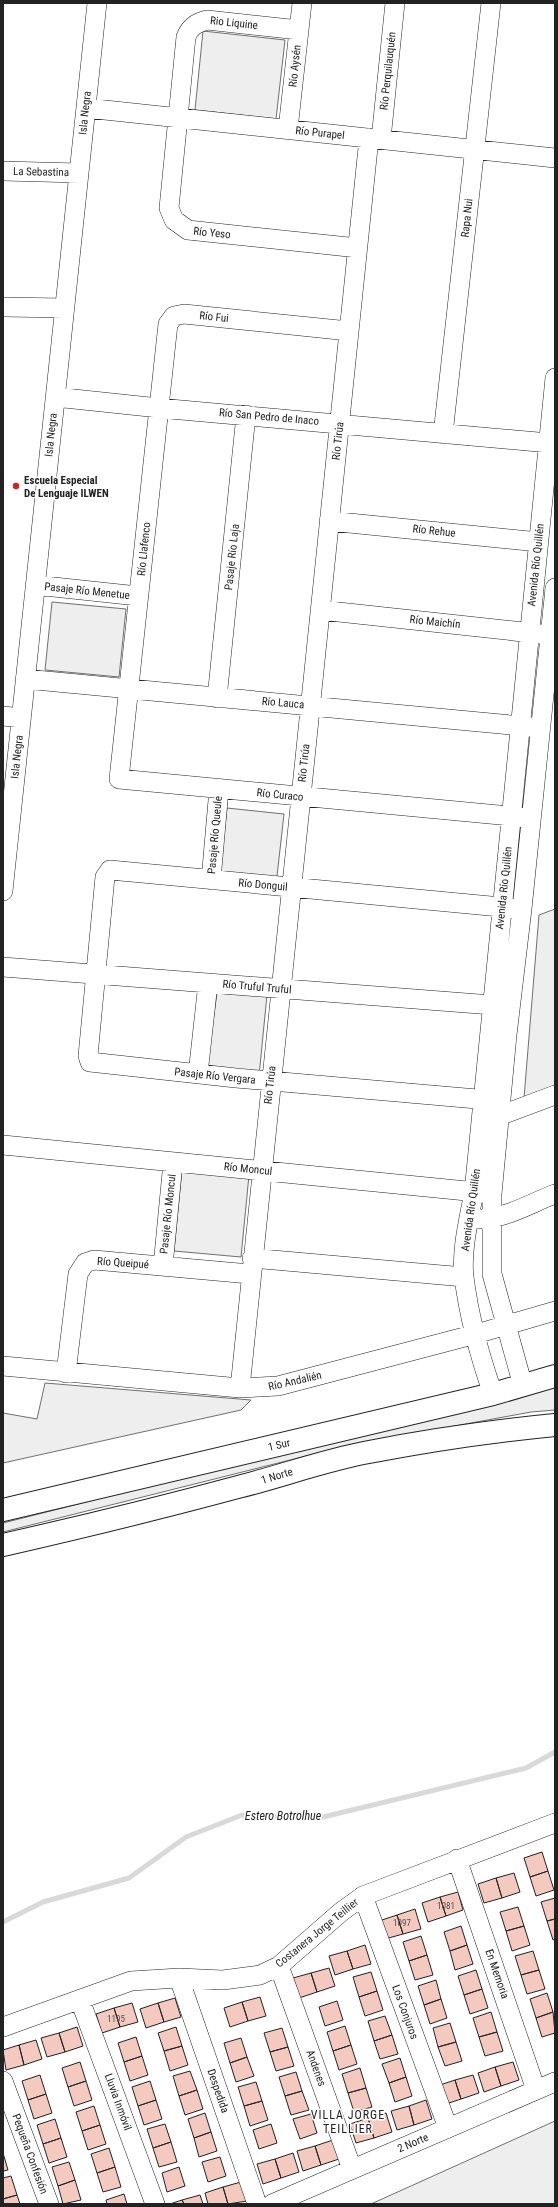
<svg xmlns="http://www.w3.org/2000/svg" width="558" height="2207" font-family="'Roboto Condensed',sans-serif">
<rect width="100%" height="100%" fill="#fff"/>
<path fill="#eee" stroke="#6f6f6f" d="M203,31L285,40L276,119L195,110Z
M52,602L126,609L119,677L45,670Z
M227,808L284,814L276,885L219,879Z
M555,909V1086L524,1098L539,915Z
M217,993L267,995L259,1076L206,1070Z
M182,1169L249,1175L241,1257L174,1251Z
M45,1383L251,1400L241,1410L3,1463V1413L37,1419Z
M555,1383V1410L531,1412L346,1446L3,1532V1523Z
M555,2121V2204H371Z"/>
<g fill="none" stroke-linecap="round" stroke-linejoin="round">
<path stroke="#d9d9d9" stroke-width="5" d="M3,1922L43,1902L129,1878L186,1837L242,1815L319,1818L526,1768L555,1752"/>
</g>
<path fill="#f3c9c0" stroke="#222" d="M542,1852L548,1871L530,1877L524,1858Z
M548,1871L554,1890L536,1896L530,1877Z
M514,1873L520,1892L502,1898L496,1878Z
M496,1878L502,1898L484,1903L478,1884Z
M458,1892L463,1910L446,1916L440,1897Z
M440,1897L446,1916L428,1922L422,1903Z
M555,1898V1919L547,1921L541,1902Z
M518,1907L524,1926L506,1931L500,1912Z
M415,1909L421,1929L403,1934L397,1915Z
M397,1915L403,1934L385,1939L379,1921Z
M555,1919V1939L553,1940L547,1921Z
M461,1926L467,1945L450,1951L444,1932Z
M524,1926L530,1945L512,1951L506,1931Z
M421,1936L427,1955L409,1961L403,1942Z
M365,1945L371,1964L353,1969L347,1951Z
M467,1945L473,1964L455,1970L450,1951Z
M347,1951L353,1969L335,1975L329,1956Z
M533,1951L539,1970L521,1975L515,1956Z
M427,1955L433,1975L415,1980L409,1961Z
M329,1968L335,1986L317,1992L311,1973Z
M476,1970L482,1989L464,1995L458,1976Z
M539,1970L545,1989L527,1994L521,1975Z
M371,1972L377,1991L359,1997L353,1977Z
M311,1973L317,1992L299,1998L293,1978Z
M436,1980L441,1999L424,2005L418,1986Z
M482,1989L488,2008L470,2014L464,1995Z
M377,1991L383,2010L365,2016L359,1997Z
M547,1993L553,2012L536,2018L530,1999Z
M260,1997L266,2016L248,2021L242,2002Z
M175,1998L181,2017L164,2022L158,2003Z
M441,1999L447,2018L430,2024L424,2005Z
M337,2001L343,2020L325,2026L319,2007Z
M242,2002L248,2021L230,2027L224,2008Z
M132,2003L138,2022L120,2027L114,2008Z
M158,2003L164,2022L146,2028L140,2009Z
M114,2008L120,2027L102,2033L96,2014Z
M491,2012L497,2032L479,2037L473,2018Z
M553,2012L555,2033L542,2037L536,2018Z
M385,2016L392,2035L374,2041L368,2021Z
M450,2023L456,2042L438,2047L433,2028Z
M345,2026L351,2045L333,2051L327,2032Z
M77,2027L83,2046L65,2052L59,2033Z
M176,2027L182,2046L164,2051L158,2033Z
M282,2028L288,2047L270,2052L264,2033Z
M497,2032L503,2051L485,2056L479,2037Z
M59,2033L65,2052L47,2057L41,2038Z
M392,2035L398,2054L380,2059L374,2041Z
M136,2037L142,2056L124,2062L118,2043Z
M241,2038L247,2057L230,2063L224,2043Z
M36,2040L42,2059L24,2065L19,2045Z
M456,2042L462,2061L445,2066L438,2047Z
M19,2045L24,2065L6,2070L3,2050Z
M351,2045L357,2064L339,2070L333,2051Z
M182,2046L188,2065L170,2071L164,2051Z
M288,2047L294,2066L276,2071L270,2052Z
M142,2056L148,2075L130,2081L124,2062Z
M247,2057L254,2076L236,2082L230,2063Z
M400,2058L406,2077L389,2083L382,2064Z
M80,2062L86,2081L68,2087L62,2068Z
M513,2062L519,2080L501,2086L495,2067Z
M495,2067L501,2086L484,2092L478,2073Z
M360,2068L366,2088L348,2093L342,2074Z
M190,2071L197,2090L179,2096L173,2076Z
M296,2072L302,2091L285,2096L279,2077Z
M40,2075L46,2094L28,2100L22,2081Z
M473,2075L479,2093L461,2099L455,2080Z
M406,2077L412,2096L395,2102L389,2083Z
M455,2080L461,2099L443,2105L437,2086Z
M86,2081L92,2100L74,2106L68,2087Z
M150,2081L156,2100L138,2106L132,2087Z
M256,2082L262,2101L244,2106L238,2087Z
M366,2088L372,2107L354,2112L348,2093Z
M197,2090L203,2109L185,2115L179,2096Z
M302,2091L309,2110L291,2115L285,2096Z
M46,2094L52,2113L34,2119L28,2100Z
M156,2100L162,2119L144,2125L138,2106Z
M426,2100L432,2119L414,2125L409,2106Z
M262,2101L268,2120L250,2126L244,2106Z
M94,2106L100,2125L82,2131L76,2112Z
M409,2106L414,2125L397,2130L391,2111Z
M205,2113L211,2132L194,2138L188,2119Z
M386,2113L392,2132L374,2138L368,2118Z
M311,2114L317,2133L300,2139L293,2119Z
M368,2118L374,2138L356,2143L350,2124Z
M55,2119L61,2138L43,2144L37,2125Z
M165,2124L171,2142L153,2148L147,2129Z
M271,2124L277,2143L259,2149L253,2130Z
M100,2125L106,2144L88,2150L82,2131Z
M211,2132L217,2151L199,2157L194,2138Z
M61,2138L67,2157L49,2163L43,2144Z
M333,2140L339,2159L321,2165L315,2146Z
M171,2142L177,2162L159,2167L153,2148Z
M315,2146L321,2165L303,2171L297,2151Z
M109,2148L115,2167L97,2173L91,2154Z
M3,2153L8,2170L3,2171Z
M293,2153L299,2172L281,2178L275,2159Z
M220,2157L226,2176L208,2182L202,2162Z
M275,2159L281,2178L263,2184L257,2164Z
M69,2162L75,2180L58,2186L52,2167Z
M115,2167L121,2187L103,2192L97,2173Z
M179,2167L185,2186L167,2192L162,2173Z
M11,2176L17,2195L3,2199V2178Z
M75,2180L81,2200L63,2204L58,2186Z
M241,2182L247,2201L228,2204L223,2187Z
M223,2187L228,2204H208L205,2193Z
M124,2194L127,2204H107L106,2200Z
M17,2195L20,2204H3V2199Z
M200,2195L203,2204H184L182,2200Z
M182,2200L184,2204H170Z"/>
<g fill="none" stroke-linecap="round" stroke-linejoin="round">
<defs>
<path id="minor" d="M299,30L207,20C196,23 190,27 186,37L169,208L174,220L188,230L358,248
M86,108L555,158
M288,129L302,3
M381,139L395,3
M3,171L79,173
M3,307L65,308
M349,331L184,314L174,316L168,324L119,779L531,818
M55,397L159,408L549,443L555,441
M443,434L491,3
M329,521L539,542
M35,585L138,596
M320,610L542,634
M25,679L532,727
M217,698L246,415
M3,716L21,718
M211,880L219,789
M3,891L97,3
M3,967L505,1006
M198,1074L208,983
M500,1101L236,1078L90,1062L88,1056L105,877L110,870L522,909
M488,1116H499L555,1095
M3,1145L487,1193
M481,1219C507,1218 531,1203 555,1194
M252,1258L464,1277
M163,1266L173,1162
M3,1366L240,1388L278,1386L476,1334L555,1311
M66,1373L78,1274L85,1263L94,1260L250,1274
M523,1386L492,1274V1194L507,1035L522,909L555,588
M240,1388L369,138
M493,1394C480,1357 469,1317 464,1277C461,1250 469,1219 474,1192L555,378
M457,1859L536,2090
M363,1896L448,2128
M279,1966L352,2169
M179,1978L257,2204
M80,2000L155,2204
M3,2027L131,1981L179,1978L223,1980L260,1975L279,1966L341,1912L363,1896L555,1823
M3,2081L49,2204
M272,2204L555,2082"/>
<path id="major" d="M3,1510L493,1394L555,1376
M3,1545C82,1527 160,1508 238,1487C282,1476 325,1460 369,1452C431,1440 493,1431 555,1425"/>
</defs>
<use href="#minor" stroke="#222" stroke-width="20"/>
<use href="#major" stroke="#222" stroke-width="24"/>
<use href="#minor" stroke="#fff" stroke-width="19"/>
<use href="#major" stroke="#fff" stroke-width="22"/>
</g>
<circle fill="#c62828" stroke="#fff" stroke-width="1.5" cx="16" cy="486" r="4"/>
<g text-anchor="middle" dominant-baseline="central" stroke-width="3" stroke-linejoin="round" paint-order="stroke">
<g font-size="9" fill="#564c4a">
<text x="446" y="1906">1081</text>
<text x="402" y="1923">1097</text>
<text x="116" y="2019">1195</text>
</g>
<g font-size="11" fill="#222" stroke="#fff">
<text transform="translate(234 23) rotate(6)">Rio Liquine</text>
<text transform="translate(295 66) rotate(-84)">Río Aysén</text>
<text transform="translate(388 71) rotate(-84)">Río Perquilauquén</text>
<text transform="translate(85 113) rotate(-84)">Isla Negra</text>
<text transform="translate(320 133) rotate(6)">Río Purapel</text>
<text transform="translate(41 172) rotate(1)">La Sebastina</text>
<text transform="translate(467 218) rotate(-84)">Rapa Nui</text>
<text transform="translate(212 233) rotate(6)">Río Yeso</text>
<text transform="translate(214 317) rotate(6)">Río Fui</text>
<text transform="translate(269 417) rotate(5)">Río San Pedro de Inaco</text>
<text transform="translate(51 435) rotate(-84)">Isla Negra</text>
<text transform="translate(338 441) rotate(-84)">Río Tirúa</text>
<text transform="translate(434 531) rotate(6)">Río Rehue</text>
<text transform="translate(144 549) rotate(-84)">Río Llafenco</text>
<text transform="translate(232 557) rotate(-84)">Pasaje Río Laja</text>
<text transform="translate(536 565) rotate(-84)">Avenida Río Quillén</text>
<text transform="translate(87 591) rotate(6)">Pasaje Río Menetue</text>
<text transform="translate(435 622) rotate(6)">Río Maichín</text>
<text transform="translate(283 703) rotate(5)">Río Lauca</text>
<text transform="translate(17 757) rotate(-84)">Isla Negra</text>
<text transform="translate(304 763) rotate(-84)">Río Tirúa</text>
<text transform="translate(280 795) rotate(6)">Río Curaco</text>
<text transform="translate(215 835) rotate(-85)">Pasaje Río Queule</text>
<text transform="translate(263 885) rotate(5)">Río Donguil</text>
<text transform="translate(504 888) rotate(-84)">Avenida Río Quillén</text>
<text transform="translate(257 987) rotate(5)">Río Truful Truful</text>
<text transform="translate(215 1076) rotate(6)">Pasaje Río Vergara</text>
<text transform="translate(270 1085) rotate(-84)">Río Tirúa</text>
<text transform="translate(248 1169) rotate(6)">Río Moncul</text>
<text transform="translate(471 1210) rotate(-82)">Avenida Río Quillén</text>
<text transform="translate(168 1214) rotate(-84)">Pasaje Río Moncul</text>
<text transform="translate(123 1263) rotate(4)">Río Queipué</text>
<text transform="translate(295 1381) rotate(-13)">Río Andalién</text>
<text transform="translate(279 1445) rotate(-13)">1 Sur</text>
<text transform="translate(277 1476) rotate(-17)">1 Norte</text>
<text transform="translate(317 1933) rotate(-39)">Costanera Jorge Teillier</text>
<text transform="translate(497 1974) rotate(71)">En Memoria</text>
<text transform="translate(405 2012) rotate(70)">Los Conjuros</text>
<text transform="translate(316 2068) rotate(70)">Andenes</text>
<text transform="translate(218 2091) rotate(71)">Despedida</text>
<text transform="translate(118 2102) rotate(70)">Lluvia Inmóvil</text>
<text transform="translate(413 2143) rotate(-23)">2 Norte</text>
<text transform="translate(30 2154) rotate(70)">Pequeña Confesión</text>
</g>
<g font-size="11" font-weight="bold" fill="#222" stroke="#fff" text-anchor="start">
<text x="24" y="480">Escuela Especial<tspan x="24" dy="13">De Lenguaje ILWEN</tspan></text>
</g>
<g font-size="12" font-style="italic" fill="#222" stroke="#fff">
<text x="283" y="1816">Estero Botrolhue</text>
</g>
<g font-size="12" letter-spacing="1" fill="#222" stroke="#fff">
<text x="348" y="2115">VILLA JORGE<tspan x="348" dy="14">TEILLIER</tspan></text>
</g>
</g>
<rect width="558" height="2207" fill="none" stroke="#222222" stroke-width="8"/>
</svg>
